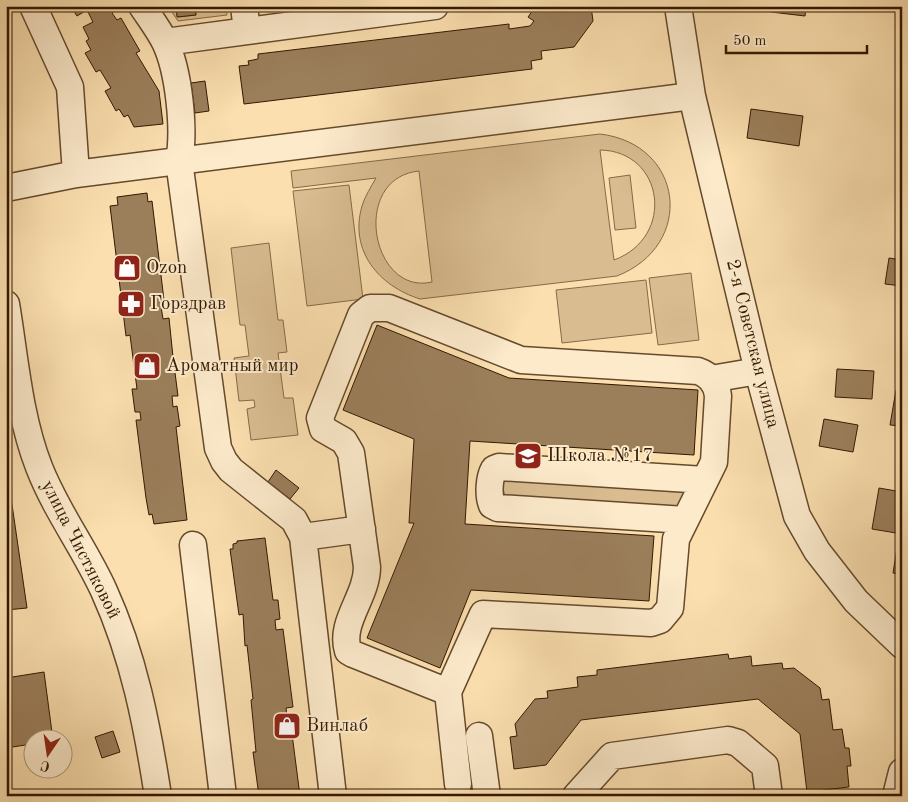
<svg xmlns="http://www.w3.org/2000/svg" width="908" height="802" font-family="'Old Standard TT',serif">
<rect width="100%" height="100%" fill="#fbdfaf"/>
<filter id="stains"><feTurbulence type="fractalNoise" baseFrequency=".004" numOctaves="4"/><feColorMatrix values="0 0 0 0 .2 0 0 0 0 .09 0 0 0 0 .02 0 0 0 .5 -.17"/></filter>
<radialGradient id="worn" r=".72"><stop offset=".6" stop-color="#630" stop-opacity="0"/><stop offset="1" stop-color="#630" stop-opacity=".3"/></radialGradient>
<path fill="#d9bd91" stroke="#866a48" fill-rule="evenodd" d="M168,6H176L178,17L196,15L195,6H226L227,15L178,21Z
M600,134C684,144 696,245 617,276L420,299C379,286 349,251 362,206C365,196 371,187 376,178L293,188L291,171ZM600,150C664,151 676,237 614,260ZM419,171L432,282C371,296 350,178 419,171Z
M630,175L636,228L615,230L609,178Z
M349,185L363,299L307,306L293,191Z
M269,243L278,320H283L287,352L278,353L284,398H293L298,435L251,440L247,409L255,407L254,400L239,401L234,358L249,356L245,325H240L231,248Z
M691,273L699,340L658,345L649,278Z
M646,280L652,333L562,343L556,290Z
M507,477L680,486L687,493L683,507L505,496L502,486Z"/>
<path fill="#9b7f5b" stroke="#331800" d="M66,6H119L120,8L112,13L117,20L121,18L140,51L136,53L159,91L163,124L134,127L128,115L124,117L119,109L116,111L105,91L111,88L100,70L96,72L85,53L91,50L86,41L89,39L83,27L93,22L87,10L77,16L73,10L69,12Z
M176,6H195L196,15L177,17Z
M536,6H591L593,21L574,47L541,51L542,59L531,61L532,69L244,104L239,66L249,65L248,61L258,59V54L509,24V29L530,26L534,21L528,17Z
M772,6H806L805,16L771,12Z
M205,81L209,111L195,113L191,83Z
M751,109L803,116L799,146L747,138Z
M147,193L148,202L152,201L164,300H160L163,319L169,318L173,357L178,396H172L173,407L177,406L180,426L176,427L187,520L154,524L152,514L149,515L146,498L136,420H141L140,412H135L132,389H137L130,335L126,336L110,206L118,205L117,197Z
M889,258L902,260V286L885,284Z
M377,325L509,378L698,390L694,455L470,441L465,524L654,536L649,601L471,590L440,668L367,638L414,523H409L414,439L343,410Z
M837,369L874,371L872,399L835,397Z
M896,390L902,391V426L890,425Z
M824,419L858,425L853,452L819,446Z
M6,463L27,608L6,610Z
M276,470L299,488L290,499L268,482Z
M879,488L902,492V534L872,529Z
M265,538L273,600H278L280,619L275,620L276,630L283,629L293,707L286,708L288,726H291L300,796H259L253,752H256L251,700L253,699L247,645L245,646L243,614L239,615L230,549H233V544L237,543V541Z
M897,548L902,549V575L893,573Z
M728,654L729,659L751,656L752,666L782,663L783,669L794,668L820,688L822,700L829,699L833,730L842,729L845,748H849L851,766H847L849,787L807,792L800,734L758,699L581,720L546,765L514,769L510,737L517,736L515,724L535,699L548,698L547,691L578,687L577,677L597,675V670Z
M44,672L53,740H32V744L6,748V678Z
M113,731L120,752L102,758L95,737Z"/>
<g fill="none" stroke-linecap="round" stroke-linejoin="round">
<defs>
<path id="minor" d="M33,6L70,87L76,174
M142,6C150,18 159,30 165,42C179,71 185,130 179,161L218,448L224,461L231,470L294,520L303,537L333,796
M244,6L247,31
M678,6L692,96L758,371L797,516L817,551L856,601L902,645
M165,42L435,6
M6,188L76,174L692,96
M6,304C15,358 19,416 39,467C56,511 85,549 104,591C134,657 147,725 158,796
M711,379L758,371
M685,520L498,508L492,505C488,495 489,478 494,469L499,467L705,480
M303,537L362,529
M193,545L223,796
M448,692L483,614L651,623L660,620L670,608L676,539L714,462L718,396C717,384 710,375 698,371L521,360L389,308H370L361,315L320,418L323,429L344,441L351,453L367,567C367,597 339,622 348,651L353,654L448,692L458,784
M479,736L487,796
M576,796L612,756L728,740L738,743L765,766L769,796
M896,796L902,772"/>
</defs>
<use href="#minor" stroke="#654a2c" stroke-width="29"/>
<use href="#minor" stroke="#fceacb" stroke-width="26"/>
</g>
<defs>
<symbol id="shop-square" viewBox="-11 -11 22 22"><rect x="-9" y="-9" width="18" height="18" rx="4" fill="#8f2418" stroke="#fceacb"/><path d="M-5-2.5h2.3a2.7 3.5 0 0 1 5.4 0H5L5.5 6h-11ZM-1.5-2.5h3a1.5 2.3 0 0 0-3 0Z" fill="#fff"/></symbol>
<symbol id="pharmacy-square" viewBox="-11 -11 22 22"><rect x="-9" y="-9" width="18" height="18" rx="4" fill="#8f2418" stroke="#fceacb"/><path d="M-2-6h4v4h4v4h-4v4h-4v-4h-4v-4h4Z" fill="#fff"/></symbol>
<symbol id="school-square" viewBox="-11 -11 22 22"><rect x="-9" y="-9" width="18" height="18" rx="4" fill="#8f2418" stroke="#fceacb"/><path d="M0-5L7-2L0 1L-7-2ZM-4 1L0 2.5L4 1V4Q0 6-4 4Z" fill="#fff"/></symbol>
</defs>
<g fill-rule="evenodd">
<use href="#shop-square" x="111" y="252" width="32" height="32"/>
<use href="#pharmacy-square" x="115" y="288" width="32" height="32"/>
<use href="#shop-square" x="131" y="350" width="32" height="32"/>
<use href="#school-square" x="512" y="440" width="32" height="32"/>
<use href="#shop-square" x="271" y="710" width="32" height="32"/>
</g>
<g text-anchor="middle" dominant-baseline="central" stroke-width="4" stroke-linejoin="round" paint-order="stroke">
<g font-size="19" fill="#331800" stroke="#fceacb" text-anchor="start">
<text x="146" y="268">Ozon</text>
<text x="150" y="304">Горздрав</text>
<text x="166" y="366">Ароматный мир</text>
<text x="547" y="456">Школа №17</text>
<text x="306" y="726">Винлаб</text>
</g>
<g font-size="19" fill="#331800" stroke="#fceacb">
<text transform="translate(752 344) rotate(76)">2-я Советская улица</text>
<text transform="translate(80 550) rotate(63)">улица Чистяковой</text>
</g>
</g>
<rect width="908" height="802" fill="none" stroke="#fbdfaf" stroke-width="25"/>
<rect x="8" y="8" width="893" height="787" fill="none" stroke="#331800" stroke-width="2.5"/>
<rect x="12" y="12" width="883" height="777" fill="none" stroke="#331800"/>
<g transform="translate(48 754) rotate(193)"><circle r="24" fill="#fceacb" stroke="#ac967a"/>
<path d="M0-4L9 19L0 12L-9 19Z" fill="#8f2418"/>
<text y="-8" font-size="14" font-weight="bold" text-anchor="middle" fill="#331800">С</text>
</g>
<path d="M726 45v8h141v-8" fill="none" stroke="#331800" stroke-width="2.5"/>
<text x="733" y="45" font-size="15" fill="#331800" stroke="#fceacb" stroke-width="4" paint-order="stroke">50 m</text>
<rect width="100%" height="100%" filter="url(#stains)"/>
<rect width="100%" height="100%" fill="url(#worn)"/>
</svg>
